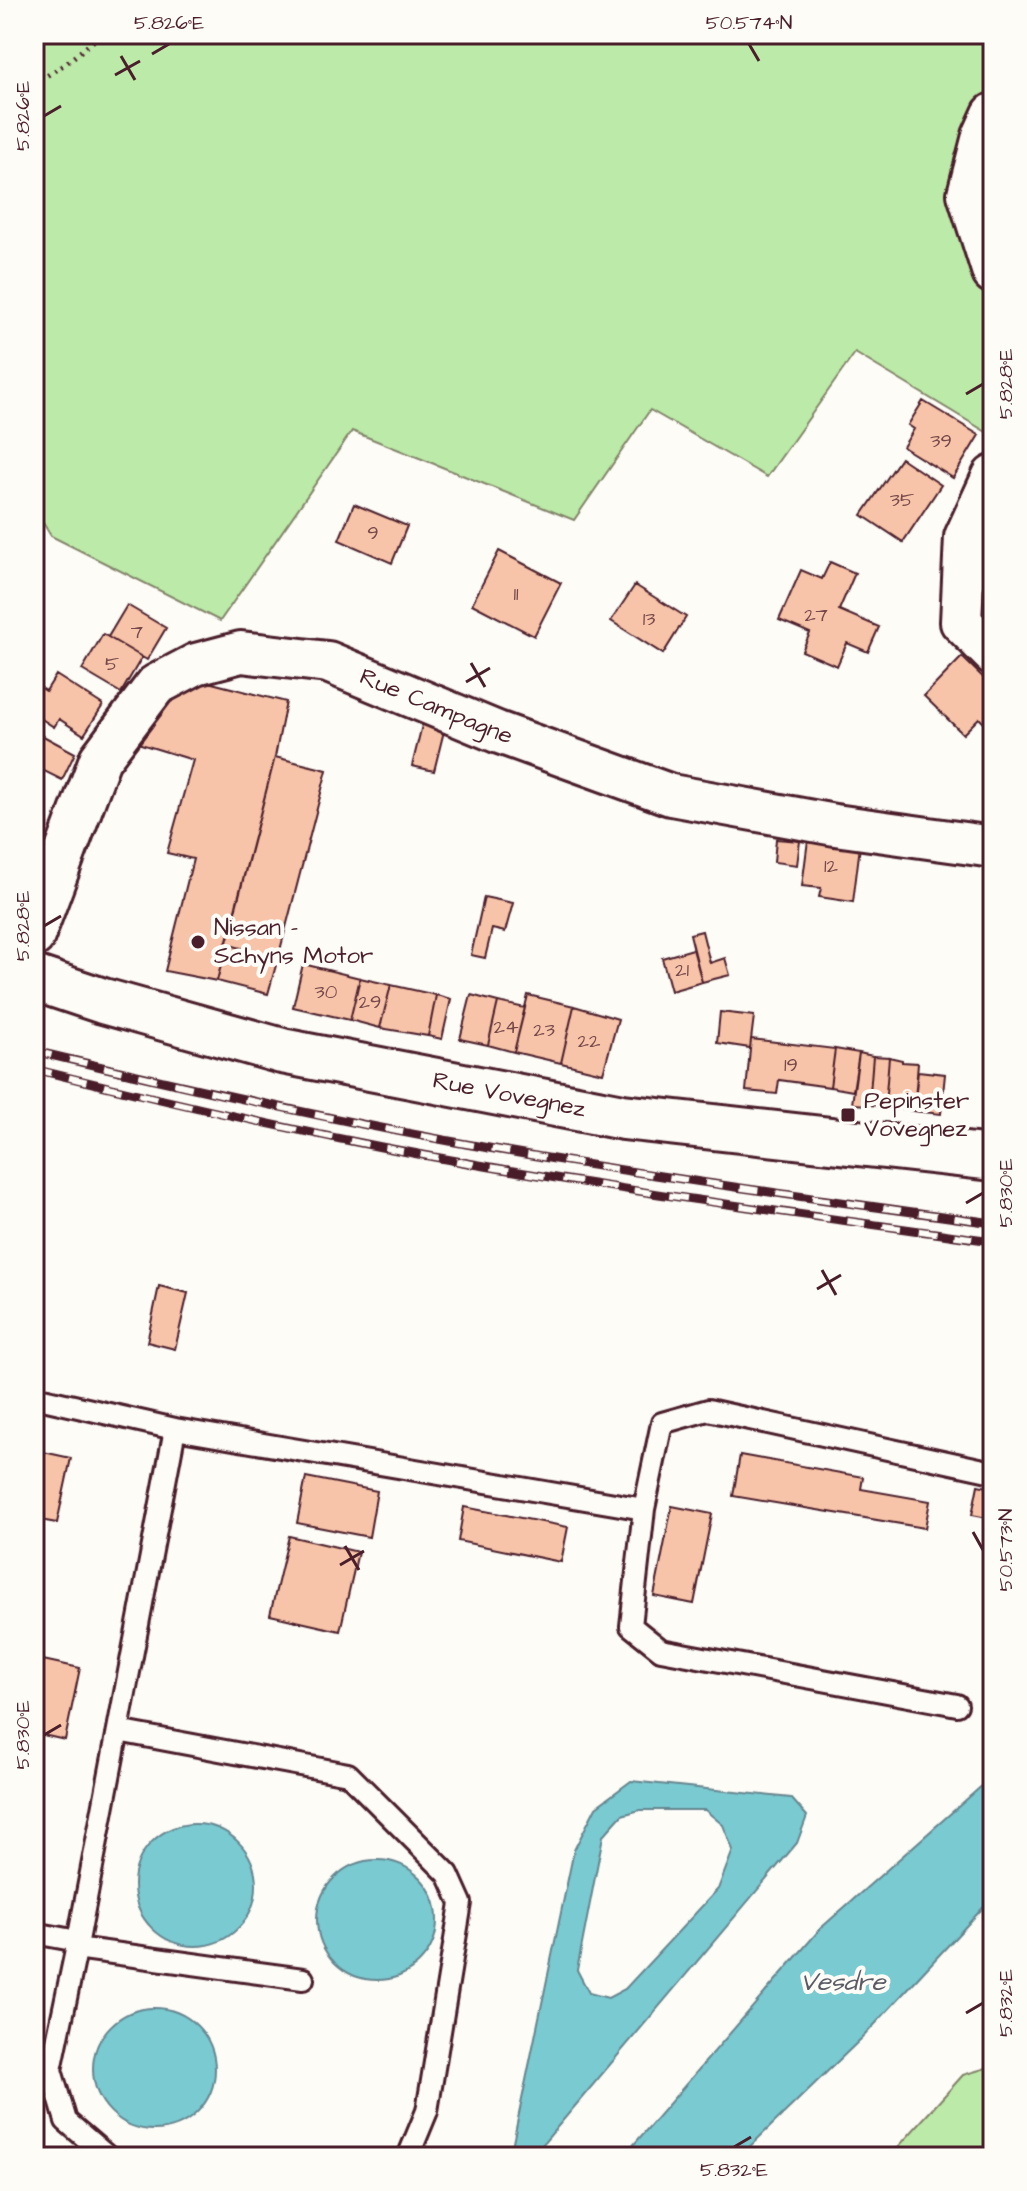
<svg xmlns="http://www.w3.org/2000/svg" width="1027" height="2191" font-family="'Architects Daughter',sans-serif">
<rect width="100%" height="100%" fill="#fdfcf7"/>
<filter id="ink" filterUnits="userSpaceOnUse"><feTurbulence type="fractalNoise" baseFrequency=".0125" numOctaves="2"/><feDisplacementMap in="SourceGraphic" scale="16" xChannelSelector="R" yChannelSelector="G"/><feConvolveMatrix kernelMatrix="1 2 1 2 8 2 1 2 1" color-interpolation-filters="sRGB"/></filter>
<g filter="url(#ink)">
<path fill="#bceaa8" stroke="#83846a" stroke-width="2" d="M34,34H993V95L957,188L993,294V436L855,353L767,477L650,410L574,520L352,431L220,621L51,536L34,508Z
M993,2066V2157H889L963,2075Z"/>
<path fill="#79cad1" stroke="#66868f" stroke-width="2" fill-rule="evenodd" d="M993,1776V1897L864,2036L739,2157H623L821,1928Z
M631,1781L791,1798L807,1816L797,1843L532,2157H510L574,1850L596,1807ZM640,1810H705L723,1825L733,1850L718,1889L625,1989L608,1998L589,1993L577,1970L603,1836L622,1815Z
M134 1885a61 61 0 1 1 122 0a61 61 0 1 1-122 0Z
M317 1920a60 60 0 1 1 120 0a60 60 0 1 1-120 0Z
M93 2069a61 61 0 1 1 122 0a61 61 0 1 1-122 0Z"/>
<path fill="#f8c4a9" stroke="#4a1f2b" stroke-width="2" d="M923,401L979,435L953,478L903,447L914,429L908,425Z
M901,458L941,485L903,542L862,515Z
M354,504L407,526L392,563L339,540Z
M499,551L561,583L534,636L472,604Z
M830,562L855,573L839,610L879,627L868,652L847,643L837,666L802,651L810,633L779,620L801,570L822,579Z
M635,585L686,617L663,654L611,621Z
M127,605L166,628L147,660L108,637Z
M103,634L142,657L121,693L82,670Z
M962,657L993,687V720L987,726L979,718L963,734L924,696Z
M56,675L103,705L84,735L59,719L54,727L34,714V683L46,691Z
M204,681L286,702L275,757L217,981L165,971L193,859L167,853L193,760L131,741L179,685Z
M423,721L445,727L434,771L412,766Z
M34,731L75,753L62,780L34,766Z
M275,757L327,770L278,958L226,944Z
M776,839L800,841L797,865L774,862Z
M808,840L860,846L853,902L819,897L821,888L802,886Z
M34,850L49,858L39,880L34,877Z
M484,897L513,903L505,932L492,929L485,958L471,955Z
M702,931L710,963L725,958L730,975L702,982L690,934Z
M226,944L278,958L268,994L217,981Z
M693,949L702,982L671,991L662,958Z
M303,964L360,978L350,1020L293,1007Z
M360,978L391,985L380,1028L350,1020Z
M391,985L436,995L428,1036L380,1028Z
M436,995L451,999L442,1039L428,1036Z
M471,995L498,1002L488,1045L460,1039Z
M528,995L574,1006L561,1063L514,1052Z
M498,1002L525,1008L514,1052L488,1045Z
M574,1006L618,1019L603,1073L561,1063Z
M720,1012L754,1016L750,1048L717,1043Z
M751,1039L835,1049L830,1087L779,1080L777,1094L746,1091Z
M835,1049L859,1053L853,1091L830,1087Z
M859,1053L873,1056L869,1105L852,1104Z
M873,1056L889,1057L885,1106L869,1105Z
M889,1057L902,1060V1062L918,1063L914,1111L885,1106Z
M918,1071L945,1074L941,1114L914,1111Z
M159,1286L188,1293L175,1349L147,1342Z
M34,1450L71,1458L57,1523L34,1519Z
M740,1455L863,1477L861,1489L930,1501L925,1528L733,1496Z
M306,1477L377,1491L369,1537L297,1523Z
M978,1485L993,1488V1519L972,1515Z
M672,1506L712,1514L694,1604L654,1596Z
M464,1507L568,1527L561,1562L458,1541Z
M289,1536L358,1552L340,1631L270,1615Z
M43,1660L80,1668L65,1740L34,1733V1704Z"/>
<g fill="none" stroke-linecap="round" stroke-linejoin="round">
<defs>
<path id="lane" d="M34,1397L175,1429L78,1941L34,1933
M175,1429L644,1509L662,1423L708,1410L993,1472
M644,1509L631,1626L661,1650L957,1705
M118,1731L348,1774L448,1874L461,1903L427,2111L408,2157
M78,1941L51,2070L66,2121L108,2157
M76,1948L303,1979"/>
<g id="street">
<path d="M993,114L983,136L968,194L993,273"/>
<path d="M993,476L965,537L961,622L993,654"/>
<path id="s1" d="M34,936L100,759L156,685L196,664L241,652L328,662L497,732L671,795L835,825L993,847"/>
</g>
<g id="primary">
<path id="s2" d="M34,978L103,1001L282,1051L623,1117L993,1158"/>
</g>
</defs>
<use href="#lane" stroke="#4a1f2b" stroke-width="26"/>
<use href="#street" stroke="#4a1f2b" stroke-width="46"/>
<use href="#primary" stroke="#4a1f2b" stroke-width="50"/>
<path stroke="#4a1f2b" stroke-width="5" stroke-dasharray="2 6" stroke-linecap="butt" d="M34,84L65,64L102,34"/>
<use href="#lane" stroke="#fdfcf7" stroke-width="20"/>
<use href="#street" stroke="#fdfcf7" stroke-width="40"/>
<use href="#primary" stroke="#fdfcf7" stroke-width="44"/>
<defs>
<path id="rail" d="M34,1051C177,1085 321,1118 466,1144C641,1175 817,1199 993,1223
M34,1069C136,1094 238,1118 341,1139C557,1183 775,1211 993,1241"/>
</defs>
<use href="#rail" stroke="#4a1f2b" stroke-width="9"/>
<use href="#rail" stroke="#fdfcf7" stroke-width="6" stroke-dasharray="18" stroke-linecap="butt"/>
</g>
</g>
<path fill="none" stroke="#4a1f2b" stroke-width="3" d="M749,44L759,61M152,54L169,44M121,56L135,80M115,75L140,61M44,116L61,106M966,394L983,384M471,663L485,687M466,682L490,668M44,926L61,916M966,1203L983,1193M822,1270L836,1295M817,1289L841,1275M973,1532L983,1550M345,1546L359,1570M340,1565L364,1551M44,1735L61,1725M966,2013L983,2003M734,2147L751,2137"/>
<g fill="#4a1f2b" stroke="#fdfcf7" stroke-width="3">
<circle cx="198" cy="942" r="8"/>
<rect x="840" y="1107" width="16" height="16" rx="4"/>
</g>
<g text-anchor="middle" dominant-baseline="central" stroke-width="8" stroke-linejoin="round" paint-order="stroke">
<g font-size="20" fill="#76484a">
<text x="941" y="441">39</text>
<text x="902" y="500">35</text>
<text x="373" y="533">9</text>
<text x="516" y="594">11</text>
<text x="816" y="615">27</text>
<text x="649" y="619">13</text>
<text x="137" y="632">7</text>
<text x="112" y="664">5</text>
<text x="831" y="866">12</text>
<text x="682" y="970">21</text>
<text x="326" y="992">30</text>
<text x="370" y="1002">29</text>
<text x="506" y="1027">24</text>
<text x="544" y="1030">23</text>
<text x="589" y="1041">22</text>
<text x="791" y="1065">19</text>
</g>
<g font-size="24" fill="#4a1f2b" stroke="#fdfcf7">
<text stroke="none"><textPath href="#s1" startOffset="578">Rue Campagne</textPath></text>
<text stroke="none"><textPath href="#s2" startOffset="490">Rue Vovegnez</textPath></text>
</g>
<g font-size="24" fill="#4a1f2b" stroke="#fdfcf7" text-anchor="start">
<text x="214" y="928">Nissan -<tspan x="214" dy="28">Schyns Motor</tspan></text>
<text x="864" y="1101">Pepinster<tspan x="864" dy="28">Vovegnez</tspan></text>
</g>
<g font-size="26" font-style="italic" fill="#5a5b65" stroke="#fdfcf7">
<text x="843" y="1982">Vesdre</text>
</g>
</g>
<rect width="1027" height="2191" fill="none" stroke="#fdfcf7" stroke-width="88"/>
<rect x="44" y="44" width="939" height="2103" fill="none" stroke="#4a1f2b" stroke-width="3"/>
<g font-size="20" text-anchor="middle" fill="#4a1f2b">
<text x="169" y="29">5.826°E</text>
<text x="749" y="29">50.574°N</text>
<text transform="translate(22 116) rotate(-90)" y="7">5.826°E</text>
<text transform="translate(1005 384) rotate(-90)" y="7">5.828°E</text>
<text transform="translate(22 926) rotate(-90)" y="7">5.828°E</text>
<text transform="translate(1005 1193) rotate(-90)" y="7">5.830°E</text>
<text transform="translate(1005 1550) rotate(-90)" y="7">50.573°N</text>
<text transform="translate(22 1735) rotate(-90)" y="7">5.830°E</text>
<text transform="translate(1005 2003) rotate(-90)" y="7">5.832°E</text>
<text x="734" y="2176">5.832°E</text>
</g>
</svg>
